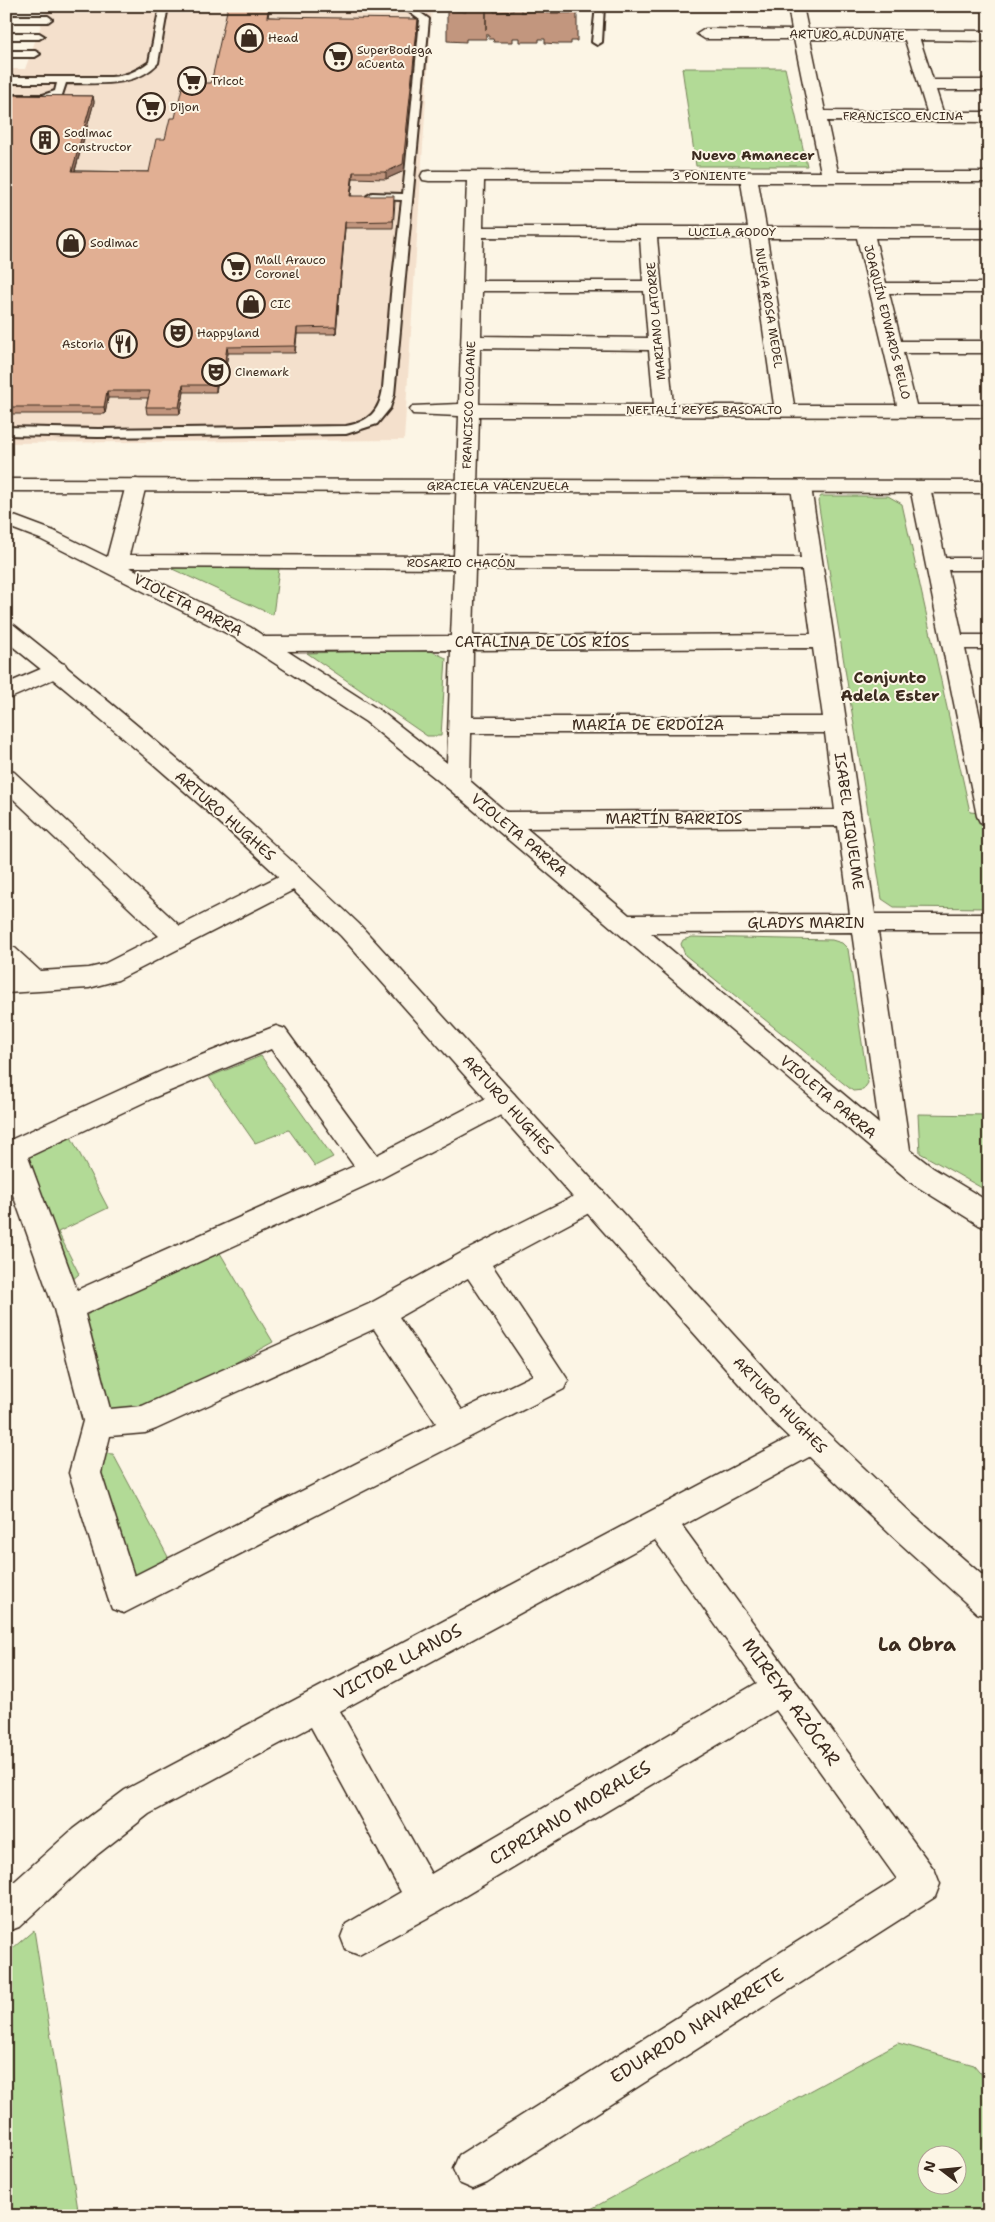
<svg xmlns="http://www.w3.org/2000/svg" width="995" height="2222" font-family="'Shantell Sans',sans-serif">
<rect width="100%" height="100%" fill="#fcf5e5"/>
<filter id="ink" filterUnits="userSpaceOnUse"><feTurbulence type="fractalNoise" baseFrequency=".02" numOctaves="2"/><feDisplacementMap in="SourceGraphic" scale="10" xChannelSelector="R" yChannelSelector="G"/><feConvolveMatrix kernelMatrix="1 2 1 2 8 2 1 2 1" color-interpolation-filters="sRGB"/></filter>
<g filter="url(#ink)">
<path fill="#f4e0cc" d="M48,6H432L404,440L6,443V69H25Z"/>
<path fill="#b2da96" stroke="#76825a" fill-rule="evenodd" d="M682,68H785L807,166H696Z
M821,496H888L902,504L970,812L980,813L989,847V908L894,907L882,899L818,501Z
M168,567L279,569L273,615Z
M429,650L446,658L441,736H427L307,653Z
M692,937L832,940L842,943L848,949L868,1083L863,1090L853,1091L685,955L681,944L683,940Z
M261,1056L333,1157L315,1166L289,1130L255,1143L209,1077Z
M918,1114L989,1115V1192L920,1153Z
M70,1135L108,1208L58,1232L79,1274L55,1295L18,1156Z
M220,1253L273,1342L144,1413L112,1415L80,1321L96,1308Z
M97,1453L113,1454L175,1570L112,1599L106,1592L80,1482Z
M34,1930L79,2216H6V1954Z
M898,2043L974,2065L989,2083V2216H578ZM928,2154H958V2184H928Z"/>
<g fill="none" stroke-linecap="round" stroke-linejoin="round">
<defs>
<path id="lane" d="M160,6H168L158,63C135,88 97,83 66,83L62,95L44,101H6V95H43L55,91L57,83H6V77H111C126,76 137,71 149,62Z
M401,6H411L429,19L394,395L390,408L377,424L346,434L98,437L6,435V427L98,429L346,426C369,422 380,411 383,388L391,294L402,200L372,199L367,196L372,193L403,194L420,20Z
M596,6H604L602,42L597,45L592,42Z
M6,16H48L52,19L48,22H6Z
M6,33H39L44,36L39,39H6Z
M6,51H35L40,54L35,57H6Z"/>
<path id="street" d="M788,6H803L808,30L989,31V41L920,40L933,80H989V90H936L943,112H989V122L827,121L838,172H989V182H758L766,227L989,228V238H875L886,283H989V293H889L901,341H989V353H903L916,405H989V417L479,416L475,556L801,558L791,487L794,483L801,481L808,483L811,487L875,914H989V932H878L910,1150L933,1168L989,1202V1229L979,1225L913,1184L450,790L366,722L234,637L40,539L6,526V513L54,531L107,557L126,485L129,481L136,479L143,481L146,485L129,555L454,556L459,416L413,414L410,410L413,406L459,404L467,181H429L423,180L421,176L423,172L429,171L821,172L794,39H705L697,34L705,29L792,30ZM810,39L905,40L927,112L825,111ZM484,181L741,182L748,227H483ZM483,237L640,238L643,281H482ZM657,238H750L774,405H673ZM767,238H857L897,405H794ZM482,291H644L648,338L481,336ZM480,348L649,350L654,405L479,404ZM129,567L454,569L451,636L265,637L250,627ZM475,569L802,570L811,634L473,636ZM813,648L823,717H472L473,650ZM451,650L447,763L382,712L287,651ZM471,733H825L835,810L506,812L470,781ZM838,826L850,914L629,915L526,828ZM852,932L879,1124L651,933Z
M920,481L927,483L930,487L945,558H989V570H948L962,635H989V649H965L989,759V824L980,822L977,816L910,487L913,483Z
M57,662L65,664L68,669L65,674L6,700V684Z
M6,770L14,772L180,926L287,872L296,869L305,872L308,878L305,884L118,980L89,988L6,993V973H9L6,970V946L15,948L40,971L89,968L102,965L159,936L6,792Z
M276,1026L285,1029L377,1155L494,1094L504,1090L514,1094L518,1101L514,1108L382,1178L85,1314L110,1409L142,1406L369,1304L463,1252L592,1187L602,1190L606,1198L602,1206L492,1265L568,1380L564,1389L124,1613L112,1609L108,1598L69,1473L83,1421L54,1309L6,1175V1142L166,1069ZM271,1049L354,1166L77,1290L28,1157L153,1098ZM468,1278L533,1375L462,1410L399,1317ZM374,1329L436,1423L134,1576L101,1473L110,1436L145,1433L156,1429Z
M811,1426L822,1430L827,1440L822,1450L682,1526L935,1871L940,1884L935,1897L487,2183L473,2189L459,2183L453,2169L459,2155L897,1879L776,1710L438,1912L359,1955L346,1950L341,1937L346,1924L401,1892L311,1727L149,1814L98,1854L19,1927L6,1932V1889L73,1829L125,1790ZM655,1540L757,1683L431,1874L340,1711Z"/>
<path id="secondary" d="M6,479L989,481V493L6,491Z
M6,623L14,625C133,719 249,819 359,924L793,1400L912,1514L989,1581V1617L977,1613L890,1534L771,1420L341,936C235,833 122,734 6,641Z"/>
</defs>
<use href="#lane" stroke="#3b2a1e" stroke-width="4"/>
<use href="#street" stroke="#3b2a1e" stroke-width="3"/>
<use href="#secondary" stroke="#3b2a1e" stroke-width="3"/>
<use href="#lane" fill="#fcf5e5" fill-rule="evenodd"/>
<use href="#street" fill="#fcf5e5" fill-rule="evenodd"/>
<use href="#secondary" fill="#fcf5e5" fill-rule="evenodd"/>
</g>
<path fill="#c2967e" stroke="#3b2a1e" d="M447,6H486V30V6H577V41H571V44H557L545,43V39H539V42H520V38H513V42H494L493,39H489V35H486V39H466V42L447,41Z
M268,17L418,25L404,171L386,179L353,178L351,196L395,202L393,228H345L336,334H297L295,353H228L224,379H218L216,392H184L180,414H147L146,407L148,398H108L105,414H6V95L93,96L94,102L75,171L149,172L175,118L211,83Z"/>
<path fill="#9e7a67" stroke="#3b2a1e" d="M269,6H270L267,23V17Z
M418,19V25L404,171L386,179V172Z
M93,96L94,102L73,177L72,171Z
M353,172V178L350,202V196Z
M345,222V228L336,334V327Z
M297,328V334L295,353V346Z
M227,347L228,353L224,379L223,373Z
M217,373L218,379L216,392V385Z
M183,385L184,392L180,414L179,407Z
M107,391L108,398L105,414L104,407Z"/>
<path fill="#e1af93" stroke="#3b2a1e" d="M228,6H269L267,17L418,19L403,164L386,172H353L350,196H394L393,221L345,222L336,327L297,328L295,346L227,347L223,373H217L216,385H183L179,407H146L150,391H107L104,407H6V95L93,96L72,171L149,172L156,139H165L170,118H175L183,83H211Z
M447,6H486V8L466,9V12L447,10Z
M489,6H577L578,10H571V13H546V8H539L540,11L521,12V8H513V11L494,12L493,8H489Z"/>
</g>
<defs>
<symbol id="shop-ring" viewBox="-11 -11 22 22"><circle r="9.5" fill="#fcf5e5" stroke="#3b2a1e" stroke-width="1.5"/><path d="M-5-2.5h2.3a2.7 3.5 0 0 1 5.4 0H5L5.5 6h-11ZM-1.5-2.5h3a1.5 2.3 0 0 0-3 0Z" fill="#3b2a1e"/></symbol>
<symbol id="supermarket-ring" viewBox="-11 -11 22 22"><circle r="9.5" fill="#fcf5e5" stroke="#3b2a1e" stroke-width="1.5"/><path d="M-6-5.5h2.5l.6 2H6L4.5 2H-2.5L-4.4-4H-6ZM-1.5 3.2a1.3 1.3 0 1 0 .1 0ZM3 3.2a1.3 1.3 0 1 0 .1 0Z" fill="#3b2a1e"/></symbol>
<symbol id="building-ring" viewBox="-11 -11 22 22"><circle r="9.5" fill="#fcf5e5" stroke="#3b2a1e" stroke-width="1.5"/><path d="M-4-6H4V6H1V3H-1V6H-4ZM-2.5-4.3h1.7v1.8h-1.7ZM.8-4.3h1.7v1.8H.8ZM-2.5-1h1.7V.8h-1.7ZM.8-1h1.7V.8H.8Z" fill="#3b2a1e"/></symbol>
<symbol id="theatre-ring" viewBox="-11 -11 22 22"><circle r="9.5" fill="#fcf5e5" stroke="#3b2a1e" stroke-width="1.5"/><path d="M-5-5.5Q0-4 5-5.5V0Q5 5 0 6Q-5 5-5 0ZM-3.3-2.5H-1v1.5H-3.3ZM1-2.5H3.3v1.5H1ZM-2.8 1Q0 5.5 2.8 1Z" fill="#3b2a1e"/></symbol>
<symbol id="restaurant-ring" viewBox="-11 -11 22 22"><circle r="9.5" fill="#fcf5e5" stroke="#3b2a1e" stroke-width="1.5"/><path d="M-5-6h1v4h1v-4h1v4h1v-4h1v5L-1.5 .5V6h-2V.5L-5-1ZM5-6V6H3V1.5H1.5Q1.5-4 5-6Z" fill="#3b2a1e"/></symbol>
</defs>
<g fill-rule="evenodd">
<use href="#shop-ring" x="233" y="22" width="32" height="32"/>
<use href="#supermarket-ring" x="322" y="41" width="32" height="32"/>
<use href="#supermarket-ring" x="176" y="65" width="32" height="32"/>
<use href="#supermarket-ring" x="135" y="91" width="32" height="32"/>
<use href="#building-ring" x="29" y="124" width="32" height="32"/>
<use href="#shop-ring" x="55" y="227" width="32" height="32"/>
<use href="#supermarket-ring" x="220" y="251" width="32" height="32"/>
<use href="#shop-ring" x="235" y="288" width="32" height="32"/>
<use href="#theatre-ring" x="162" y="317" width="32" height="32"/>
<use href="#restaurant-ring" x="107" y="328" width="32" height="32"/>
<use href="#theatre-ring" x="200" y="356" width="32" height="32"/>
</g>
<g text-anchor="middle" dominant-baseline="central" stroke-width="4" stroke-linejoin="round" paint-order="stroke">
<g font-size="12" fill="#3b2a1e" stroke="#fcf5e5">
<text transform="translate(847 35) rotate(1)">ARTURO ALDUNATE</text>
<text x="903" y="116">FRANCISCO ENCINA</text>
<text x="709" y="176">3 PONIENTE</text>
<text x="732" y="232">LUCILA GODOY</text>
<text transform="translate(769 308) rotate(81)">NUEVA ROSA MEDEL</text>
<text transform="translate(656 321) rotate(-95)">MARIANO LATORRE</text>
<text transform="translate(887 322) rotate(76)">JOAQUÍN EDWARDS BELLO</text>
<text transform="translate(469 405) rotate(-88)">FRANCISCO COLOANE</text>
<text x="704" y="410">NEFTALÍ REYES BASOALTO</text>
<text x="498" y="486">GRACIELA VALENZUELA</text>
<text x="461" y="563">ROSARIO CHACÓN</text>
</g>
<g font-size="12" fill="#3b2a1e" stroke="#fcf5e5" text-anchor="start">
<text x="268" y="38">Head</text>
<text x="357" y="50">SuperBodega<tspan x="357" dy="14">aCuenta</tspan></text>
<text x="211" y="81">Tricot</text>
<text x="170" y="107">Dijon</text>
<text x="64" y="133">Sodimac<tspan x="64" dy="14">Constructor</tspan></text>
<text x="90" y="243">Sodimac</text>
<text x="255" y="260">Mall Arauco<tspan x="255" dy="14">Coronel</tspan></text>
<text x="270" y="304">CIC</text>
<text x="197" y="333">Happyland</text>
<text x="104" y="344" text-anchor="end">Astoria</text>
<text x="235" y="372">Cinemark</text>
</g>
<g font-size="14" font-weight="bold" fill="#3b2a1e" stroke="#fcf5e5">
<text x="753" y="155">Nuevo Amanecer</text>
</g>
<g font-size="15" fill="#3b2a1e" stroke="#fcf5e5">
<text transform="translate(188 605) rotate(27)">VIOLETA PARRA</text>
<text x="542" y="642">CATALINA DE LOS RÍOS</text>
<text x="648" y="725">MARÍA DE ERDOÍZA</text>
<text transform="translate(225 816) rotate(41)">ARTURO HUGHES</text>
<text x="674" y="819">MARTÍN BARRIOS</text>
<text transform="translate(849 821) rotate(82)">ISABEL RIQUELME</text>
<text transform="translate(519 835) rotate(40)">VIOLETA PARRA</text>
<text x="806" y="923">GLADYS MARIN</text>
<text transform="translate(828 1097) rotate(40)">VIOLETA PARRA</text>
<text transform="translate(508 1105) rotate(48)">ARTURO HUGHES</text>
<text transform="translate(780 1405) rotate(46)">ARTURO HUGHES</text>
</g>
<g font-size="16" font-weight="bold" fill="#3b2a1e" stroke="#fcf5e5">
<text x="890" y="677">Conjunto<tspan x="890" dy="18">Adela Ester</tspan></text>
</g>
<g font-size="18" fill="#3b2a1e" stroke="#fcf5e5">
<text transform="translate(398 1662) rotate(-28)">VICTOR LLANOS</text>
<text transform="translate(791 1702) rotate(54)">MIREYA AZÓCAR</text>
<text transform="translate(570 1813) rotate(-31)">CIPRIANO MORALES</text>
<text transform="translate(697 2026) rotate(-32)">EDUARDO NAVARRETE</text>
</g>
<g font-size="19" font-weight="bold" fill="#3b2a1e" stroke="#fcf5e5">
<text x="917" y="1644">La Obra</text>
</g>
</g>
<rect width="995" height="2222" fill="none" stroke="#fcf5e5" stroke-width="25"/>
<rect x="12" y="12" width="970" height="2197" fill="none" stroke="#3b2a1e" stroke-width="2" filter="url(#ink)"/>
<g transform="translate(942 2170) rotate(286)"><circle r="24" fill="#fcf5e5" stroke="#afa495"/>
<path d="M0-4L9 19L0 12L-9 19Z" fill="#3b2a1e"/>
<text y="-8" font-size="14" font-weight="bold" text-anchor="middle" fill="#3b2a1e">N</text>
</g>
</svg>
